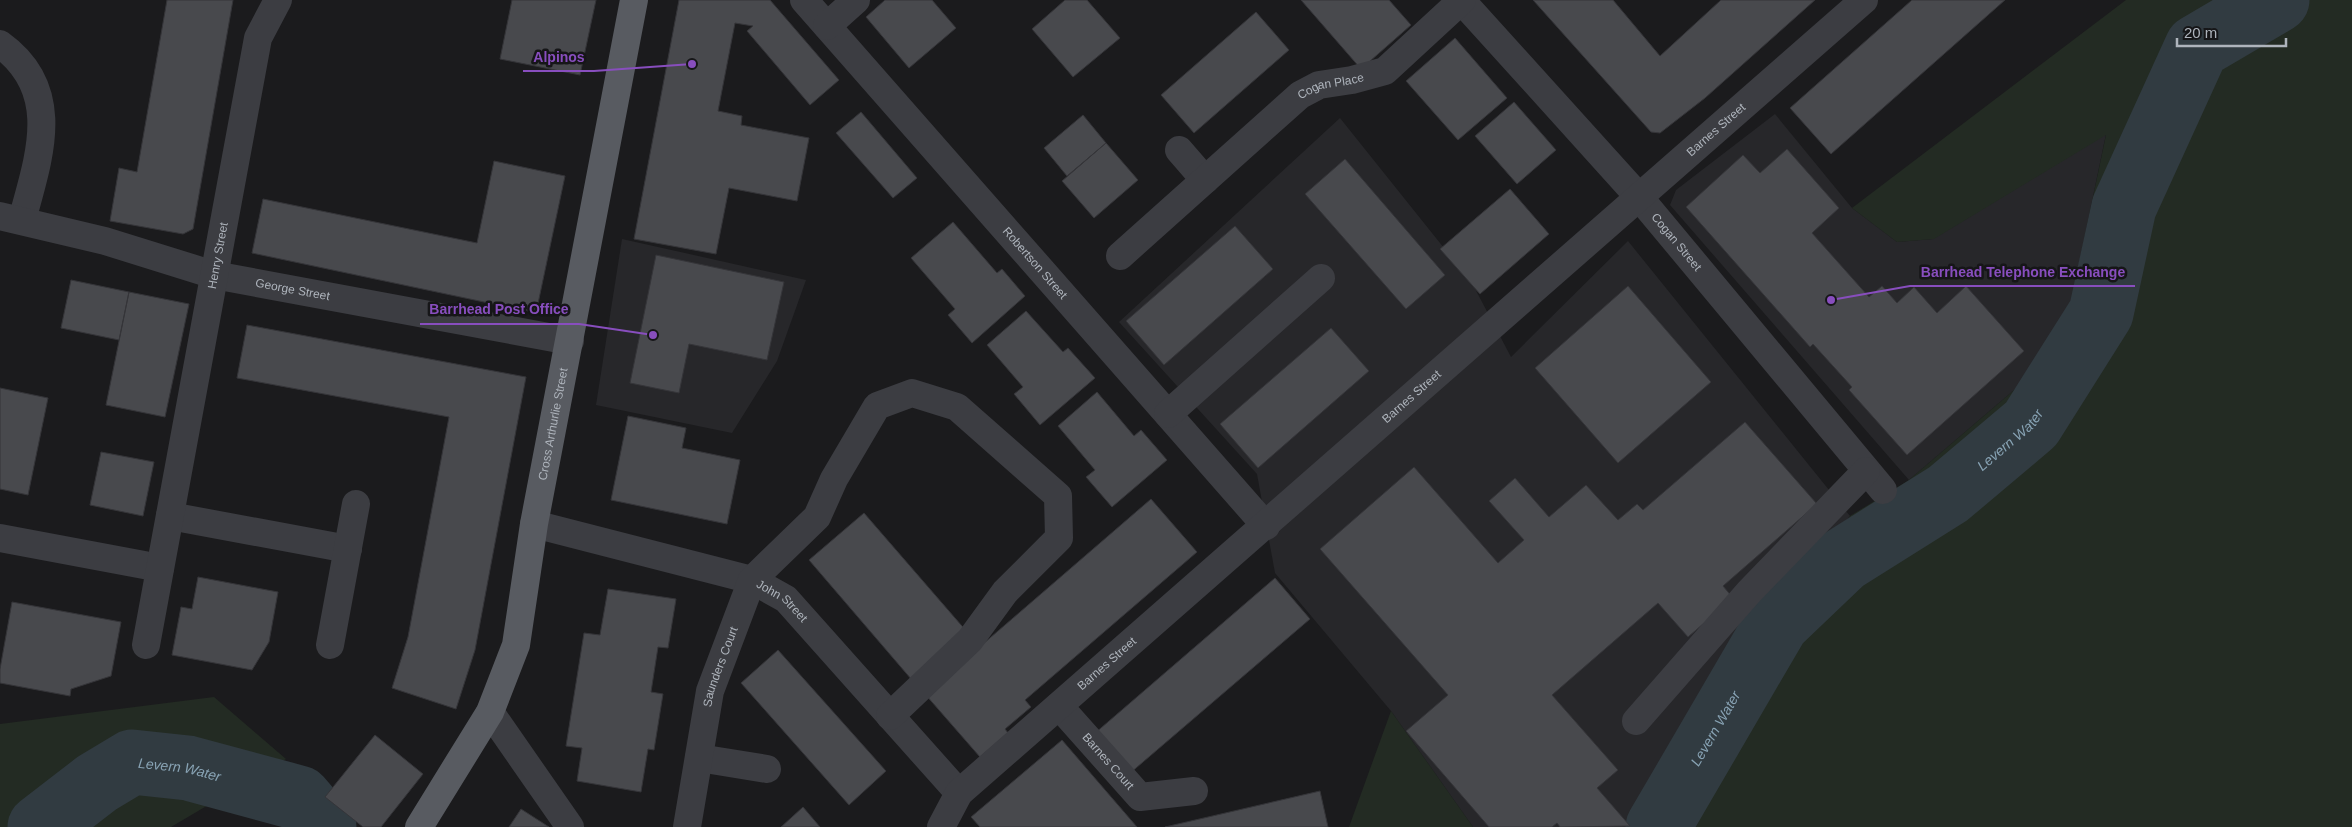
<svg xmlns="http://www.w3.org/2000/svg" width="2352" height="827" font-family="Arial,sans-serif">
<rect width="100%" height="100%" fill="#1b1b1d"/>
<path fill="#27272a" d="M1775,114L1852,208L1897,242L1933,239L2106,134L2061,350L1909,480L1670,205L1676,190Z
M1340,118L1472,283L1511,357L1628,241L1850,516L1639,827H1473L1391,711L1275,573L1257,474L1119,322Z
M622,239L806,280L777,361L732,433L596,405Z"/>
<path fill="#232b23" d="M2126,0H2352V827H1639L1850,516L1909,480L2061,350L2106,135L1934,239L1897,242L1852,208Z
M214,697L286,759L171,827H0V724Z
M1391,711L1473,827H1349Z"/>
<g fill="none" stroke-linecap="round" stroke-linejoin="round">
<g stroke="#313b41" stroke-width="65">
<path id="s1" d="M40,827L97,783L132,762L188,768L299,798L324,827"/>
<path id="s2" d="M1658,827L1777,623L1843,560L1948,494L2031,424L2101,313L2124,207L2197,47L2277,0"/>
</g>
</g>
<path fill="#48494d" stroke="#353539" d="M167,0H233L193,229L183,234L110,221L119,168L137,172Z
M512,0H596L580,75L500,59Z
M679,0H770L839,80L810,105L747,31L753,26L735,23L718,111L742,116L741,125L809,138L797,201L729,188L716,254L634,239Z
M885,0H932L956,28L909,68L866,17Z
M1065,0H1087L1120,38L1073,77L1032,29Z
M1301,0H1389L1411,25L1361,69Z
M1533,0H1613L1660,56L1721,0H1815L1705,98L1660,133L1651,132Z
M1912,0H2005L1831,154L1790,108Z
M1256,12L1289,50L1194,133L1161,95Z
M1455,38L1507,98L1458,140L1406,81Z
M1514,102L1556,150L1517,184L1475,136Z
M861,112L917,178L893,198L836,133Z
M1083,115L1106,143L1067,176L1044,148Z
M1106,143L1138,180L1094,218L1062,181Z
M1787,149L1839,208L1812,233L1869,297L1882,286L1897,303L1914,287L1937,313L1966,286L2024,351L1907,455L1849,390L1852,387L1813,344L1810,347L1686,207L1743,155L1760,173Z
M1345,159L1445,275L1406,309L1305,194Z
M494,161L565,176L536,313L252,253L263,199L477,243Z
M1510,189L1549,234L1480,294L1440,249Z
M953,222L997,273L1002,269L1025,296L972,343L948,315L955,309L911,258Z
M1235,226L1273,269L1164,365L1126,321Z
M656,255L784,282L767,360L689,344L679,393L630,383Z
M71,280L129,292L119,340L61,328Z
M1628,286L1711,382L1618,463L1535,368Z
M129,292L189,304L165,417L106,405Z
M1026,311L1063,352L1068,348L1095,378L1040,425L1014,394L1023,387L987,345Z
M247,325L526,377L475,650L456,709L392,688L408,637L449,417L237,378Z
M1331,328L1369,371L1258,468L1220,424Z
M0,388L48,398L28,495L0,489Z
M1097,392L1134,436L1141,430L1167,460L1112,507L1086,477L1095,470L1058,426Z
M628,416L686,428L682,448L740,460L727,524L611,500Z
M1745,422L1817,504L1723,586L1733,598L1688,637L1658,603L1552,695L1618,770L1597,788L1630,826L1560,827L1557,823L1552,827H1489L1406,731L1448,695L1320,549L1414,467L1498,563L1524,540L1489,501L1515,478L1549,517L1586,485L1618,520L1637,504L1643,510Z
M101,452L154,462L143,516L90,505Z
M1151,499L1197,552L1025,700L1031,707L1005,729L1008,733L980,757L925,694Z
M864,513L968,633L912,680L809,560Z
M198,577L278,592L269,642L252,670L172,655L181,607L192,609Z
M1275,578L1310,619L1129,774L1094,734Z
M608,589L676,599L668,648L658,647L651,692L663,694L654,750L648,749L641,792L577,781L582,748L566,746L584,633L600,635Z
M12,602L121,622L111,676L71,689L70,696L0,683V669Z
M778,650L886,771L849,805L741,683Z
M375,735L423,774L381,827H363L325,797Z
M1062,740L1137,827H980L971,817Z
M1320,791L1328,827H1165Z
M803,807L820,827H781Z
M521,809L549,827H509Z"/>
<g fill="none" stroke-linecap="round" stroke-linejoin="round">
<g stroke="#3c3d42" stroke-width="28">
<path id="s3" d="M804,0L1266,526"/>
<path id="s4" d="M1461,0L1639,197L1883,490"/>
<path d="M827,26L856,0"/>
<path d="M0,44C64,90 39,157 22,220"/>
<path d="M1179,150L1205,180"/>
<path id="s5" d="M0,216L105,241L214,275L570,341"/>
<path id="s6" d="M1120,256L1300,95L1319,85L1352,80L1385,71L1462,0"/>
<path d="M1168,414L1321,278"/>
<path d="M170,516L348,549"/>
<path id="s7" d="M534,524L752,580L786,599L959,793"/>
<path d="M0,538L160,568"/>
<path id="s8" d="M146,645L258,38L278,0"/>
<path d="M330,645L356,504"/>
<path id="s9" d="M1059,706L1140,797L1194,791"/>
<path d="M490,712L570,827"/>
<path d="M1636,721L1749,592L1866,471"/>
<path d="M699,758L767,769"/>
<path id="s10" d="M687,827L710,691L752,580L817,517L834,479L877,406L912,393L957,407L1058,496L1059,538L1005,592L970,640L890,716"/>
<path id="s11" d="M941,827L959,793L1864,0"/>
</g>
<path stroke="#585b61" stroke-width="28" id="s12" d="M419,827L490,712L516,645L534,524L634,0"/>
</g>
<g text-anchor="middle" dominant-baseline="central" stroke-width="5" stroke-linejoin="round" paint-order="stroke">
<g font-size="12" fill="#aeb4bc" stroke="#161618">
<text stroke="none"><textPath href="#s6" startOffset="274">Cogan Place</textPath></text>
<text stroke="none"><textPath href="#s11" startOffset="1045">Barnes Street</textPath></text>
<text stroke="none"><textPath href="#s4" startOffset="324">Cogan Street</textPath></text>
<text stroke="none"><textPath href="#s8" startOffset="396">Henry Street</textPath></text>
<text stroke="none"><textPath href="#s3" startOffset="350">Robertson Street</textPath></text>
<text stroke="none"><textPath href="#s5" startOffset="302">George Street</textPath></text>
<text stroke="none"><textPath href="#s11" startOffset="640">Barnes Street</textPath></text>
<text stroke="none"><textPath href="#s12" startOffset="431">Cross Arthurlie Street</textPath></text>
<text stroke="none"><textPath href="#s7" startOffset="262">John Street</textPath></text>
<text stroke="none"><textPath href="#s11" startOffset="235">Barnes Street</textPath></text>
<text stroke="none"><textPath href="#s10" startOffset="164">Saunders Court</textPath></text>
<text stroke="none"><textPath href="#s9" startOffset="74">Barnes Court</textPath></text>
</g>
<g font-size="14" font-style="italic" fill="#88a3b4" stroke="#161618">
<text stroke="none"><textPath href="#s2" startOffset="534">Levern Water</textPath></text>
<text stroke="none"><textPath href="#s2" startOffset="114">Levern Water</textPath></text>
<text stroke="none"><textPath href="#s1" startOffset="161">Levern Water</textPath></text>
</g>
</g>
<path fill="none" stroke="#884ebe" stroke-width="2" d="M692 64L594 71H523M1831 300L1910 286H2135M653 335L579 324H420"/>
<g fill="#884ebe" stroke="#161618" stroke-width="2">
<circle cx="692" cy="64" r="5"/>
<circle cx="1831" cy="300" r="5"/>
<circle cx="653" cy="335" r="5"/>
</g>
<g font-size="14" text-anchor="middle" font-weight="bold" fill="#884ebe" stroke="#161618" stroke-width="5" stroke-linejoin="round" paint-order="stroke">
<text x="559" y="62">Alpinos</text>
<text x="2023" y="277">Barrhead Telephone Exchange</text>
<text x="499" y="314">Barrhead Post Office</text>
</g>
<path d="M2177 38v8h109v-8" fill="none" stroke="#aeb4bc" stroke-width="2.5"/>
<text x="2184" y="38" font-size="15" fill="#aeb4bc" stroke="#161618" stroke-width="4" paint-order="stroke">20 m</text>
</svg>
